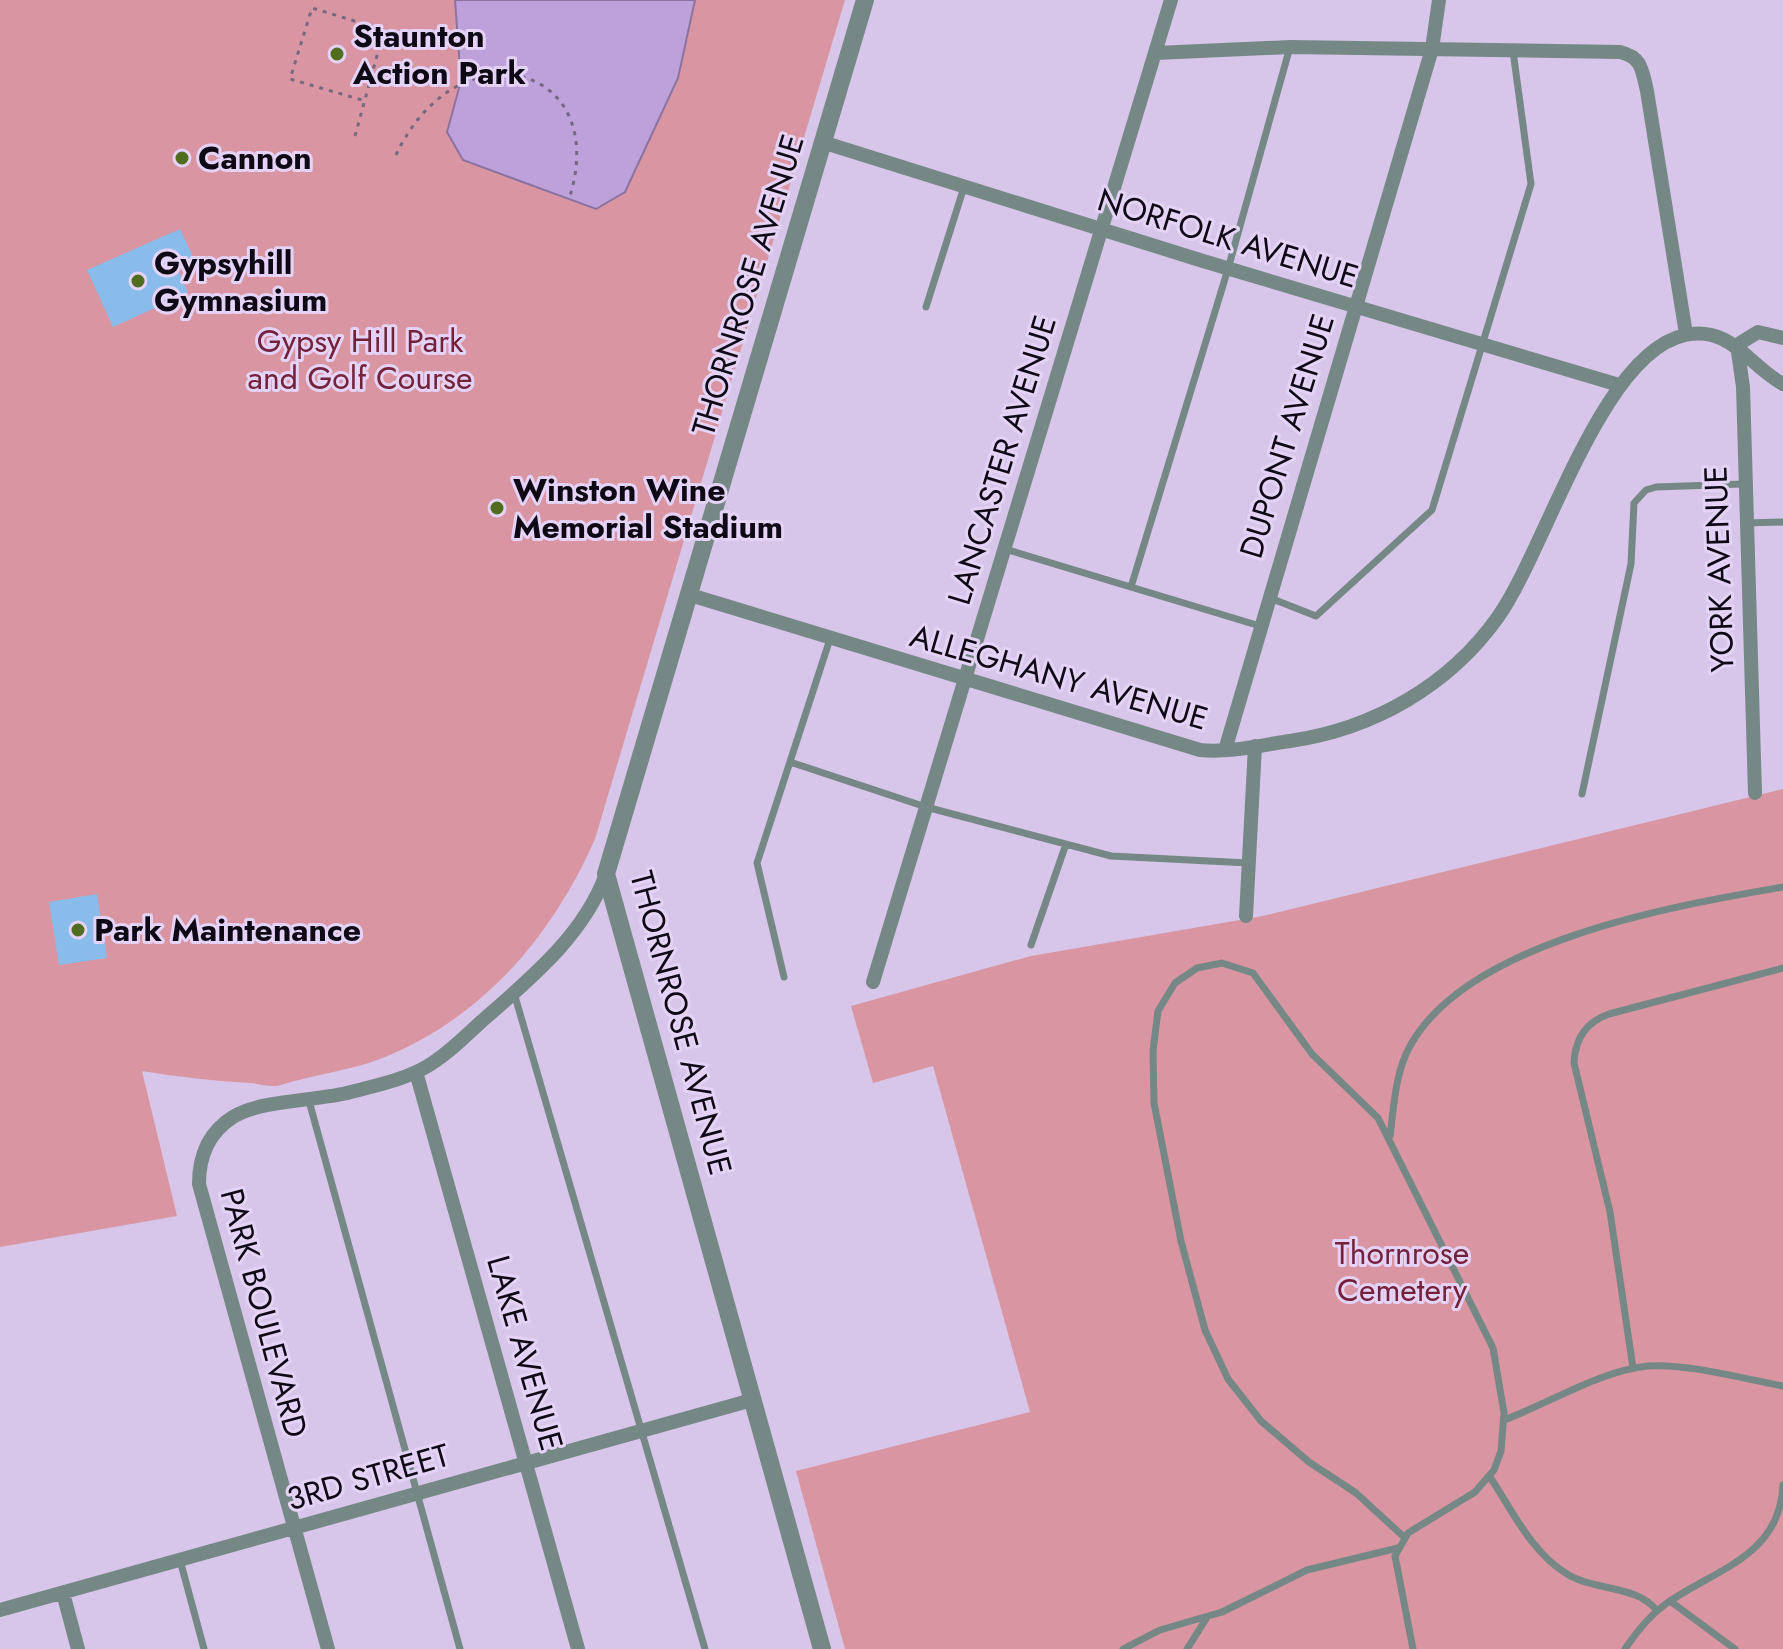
<svg xmlns="http://www.w3.org/2000/svg" width="1783" height="1649" font-family="Jost,sans-serif">
<rect width="100%" height="100%" fill="#d7c6e9"/>
<path fill="#d996a2" d="M0,0H845L595,839C552,937 482,1019 380,1059C348,1071 312,1075 281,1085C273,1088 259,1084 251,1083C214,1081 179,1077 142,1071L177,1216L0,1247Z
M1783,789V1649H845L796,1471L1030,1412L933,1066L873,1083L851,1006L1031,956L1263,916Z"/>
<path fill="#bea1db" stroke="#8a73a0" stroke-width="2" d="M455,0H695L678,78L625,192L596,209L463,160L447,132L461,81Z"/>
<path fill="#89bceb" d="M180,229L193,257L176,265L188,293L113,327L87,270Z
M97,894L107,958L59,965L49,902Z"/>
<g fill="none" stroke-linecap="round" stroke-linejoin="round">
<path stroke="#756981" stroke-width="3" stroke-dasharray="4 6" stroke-linecap="butt" d="M355,136L384,30L312,8L290,79L362,100
M396,155C458,23 613,64 569,199"/>
<path stroke="#758886" stroke-width="7" d="M926,307L964,187
M1746,523L1783,522
M1005,549L1260,626
M1131,587L1228,269L1290,47
M1270,598L1316,616L1432,510L1531,184L1513,51
M790,762L926,807L1111,856L1248,863
M1582,794L1631,564L1634,503L1646,490L1656,487L1743,484
M1031,945L1066,844
M784,977L757,863L830,639
M514,993L705,1649
M309,1101L460,1649
M1390,1136C1394,1106 1395,1073 1410,1046C1468,941 1673,906 1783,887
M1633,1368L1610,1212L1574,1063C1575,1039 1586,1022 1609,1014L1783,968
M1504,1420C1550,1403 1599,1371 1648,1366C1686,1363 1744,1379 1783,1386
M1490,1477C1512,1510 1531,1552 1567,1574C1594,1591 1638,1585 1657,1611
M1404,1537L1356,1493L1309,1462L1261,1421L1228,1379L1205,1330L1181,1241L1154,1103L1153,1051L1158,1011L1175,983L1197,968L1222,963L1253,973L1312,1054L1378,1118L1493,1348L1504,1413L1501,1451L1494,1470L1475,1492L1408,1533L1395,1556L1413,1649
M180,1560L204,1649
M1670,1601L1735,1649
M1123,1649L1160,1630L1222,1612L1307,1570L1398,1548
M1187,1649L1206,1619
M1625,1649C1637,1631 1650,1615 1667,1603C1716,1569 1780,1556 1783,1485"/>
<path stroke="#758886" stroke-width="14" d="M1156,53L1290,47L1620,52C1642,57 1642,70 1647,91L1686,334
M822,142L1203,261L1619,385
M687,594L1200,750C1230,753 1261,745 1290,741C1373,729 1449,686 1498,617C1546,549 1601,353 1685,335C1731,325 1749,366 1783,384
M1225,750L1432,49L1439,0
M1755,793L1743,387L1737,345L1758,332L1783,338
M1246,916L1255,746
M873,982L1171,0
M416,1072L578,1649
M63,1593L78,1649
M0,1610L752,1400
M328,1649L199,1184C199,1156 209,1132 233,1117C259,1100 318,1101 351,1092C377,1085 403,1080 426,1067C447,1055 464,1037 482,1021C530,979 584,935 606,874"/>
<path stroke="#758886" stroke-width="18" d="M822,1649L606,874L865,0"/>
</g>
<g fill="#516c1f" stroke="#e4d3f6" stroke-width="3">
<circle cx="337" cy="54" r="8"/>
<circle cx="182" cy="158" r="8"/>
<circle cx="138" cy="281" r="8"/>
<circle cx="497" cy="508" r="8"/>
<circle cx="78" cy="930" r="8"/>
</g>
<g text-anchor="middle" dominant-baseline="central" stroke-width="6" stroke-linejoin="round" paint-order="stroke">
<g font-size="32" font-weight="bold" fill="#0f0915" stroke="#e4d3f6" text-anchor="start">
<text x="353" y="36">Staunton<tspan x="353" dy="37">Action Park</tspan></text>
<text x="198" y="158">Cannon</text>
<text x="154" y="263">Gypsyhill<tspan x="154" dy="37">Gymnasium</tspan></text>
<text x="513" y="490">Winston Wine<tspan x="513" dy="37">Memorial Stadium</tspan></text>
<text x="94" y="930">Park Maintenance</text>
</g>
<g font-size="32" fill="#0f0915" stroke="#e4d3f6">
<text transform="translate(1228 238) rotate(17)">NORFOLK AVENUE</text>
<text transform="translate(748 285) rotate(-73)">THORNROSE AVENUE</text>
<text transform="translate(1287 436) rotate(-73)">DUPONT AVENUE</text>
<text transform="translate(1002 460) rotate(-73)">LANCASTER AVENUE</text>
<text transform="translate(1719 569) rotate(-92)">YORK AVENUE</text>
<text transform="translate(1059 677) rotate(16)">ALLEGHANY AVENUE</text>
<text transform="translate(681 1023) rotate(75)">THORNROSE AVENUE</text>
<text transform="translate(264 1313) rotate(75)">PARK BOULEVARD</text>
<text transform="translate(525 1353) rotate(74)">LAKE AVENUE</text>
<text transform="translate(368 1477) rotate(-16)">3RD STREET</text>
</g>
<g font-size="32" fill="#74223a" stroke="#e4d3f6">
<text x="360" y="341">Gypsy Hill Park<tspan x="360" dy="37">and Golf Course</tspan></text>
<text x="1402" y="1253">Thornrose<tspan x="1402" dy="37">Cemetery</tspan></text>
</g>
</g>
</svg>
